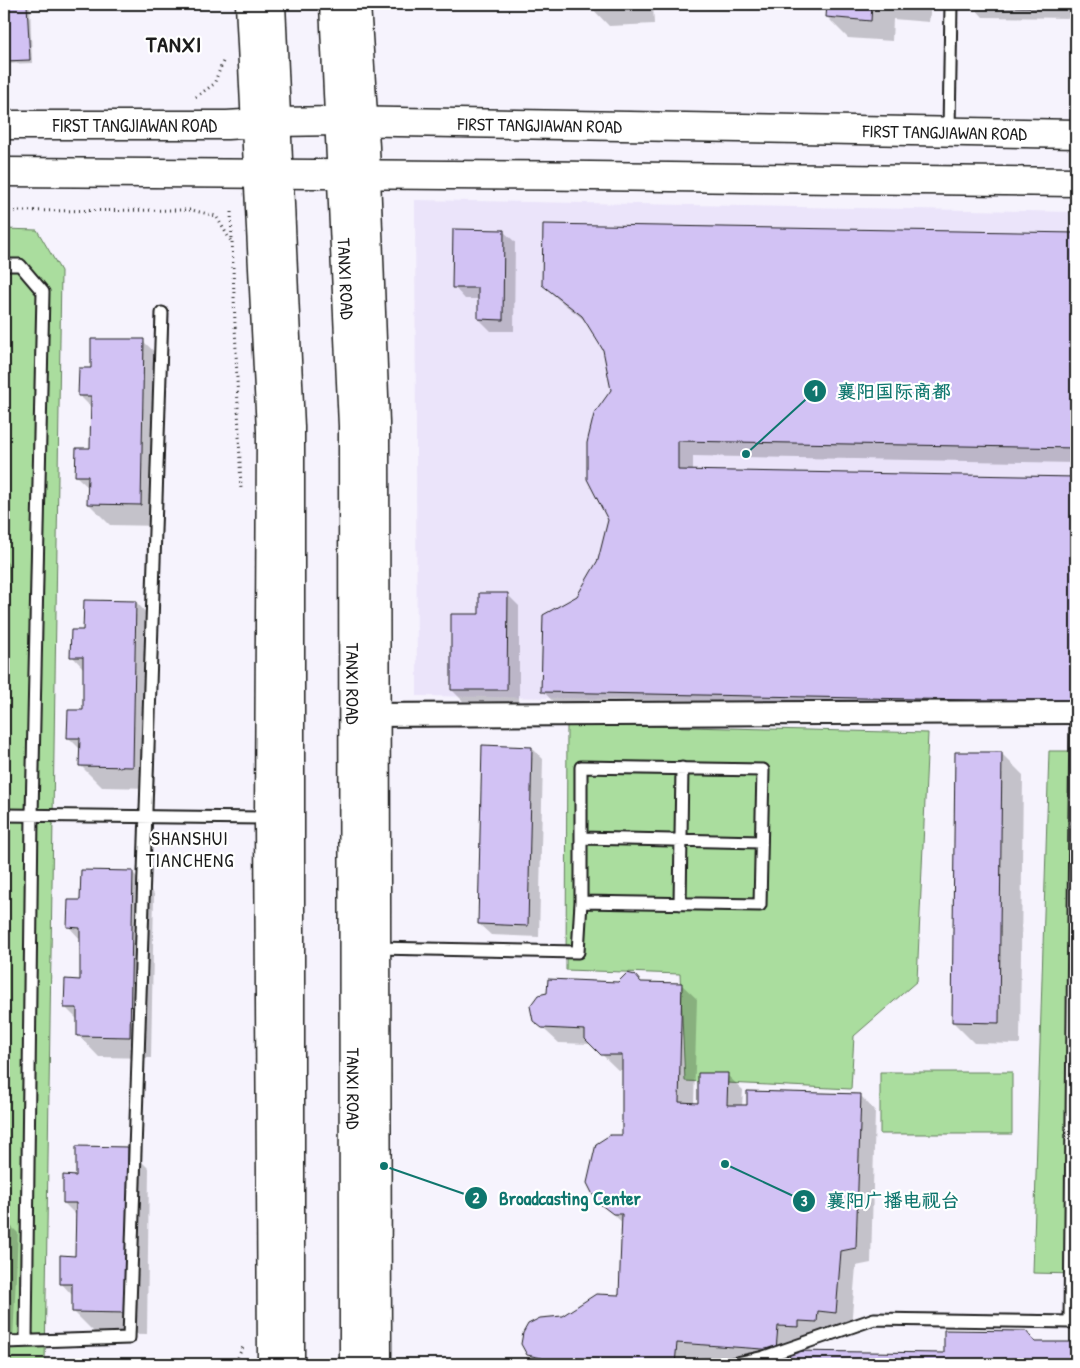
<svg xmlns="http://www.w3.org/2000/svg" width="1080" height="1368" font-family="'Patrick Hand','LXGW WenKai TC',sans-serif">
<rect width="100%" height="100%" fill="#f6f3fd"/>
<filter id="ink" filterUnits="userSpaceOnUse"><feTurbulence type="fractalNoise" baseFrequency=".02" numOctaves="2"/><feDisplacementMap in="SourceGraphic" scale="10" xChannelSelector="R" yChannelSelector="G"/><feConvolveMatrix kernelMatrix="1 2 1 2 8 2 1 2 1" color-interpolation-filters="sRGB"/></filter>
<g filter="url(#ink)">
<path fill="#ebe4fa" d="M415,200L1076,212V705L417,696Z"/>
<path fill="#aadd9e" stroke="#637c5d" d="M4,229L37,230L61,271L45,1364H4Z
M567,724L928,733L917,981L854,1036L851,1089L685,1081L680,974L566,970Z
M1049,751H1076V1274L1033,1273Z
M880,1072H1012V1134H880Z"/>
<path fill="#0003" d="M4,4H30L32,63L4,64Z
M588,4H653L654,24L609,26Z
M701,4H820V11L707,9Z
M828,4H931L929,22L893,19L892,41L848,38L827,17Z
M971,4H1076V18L983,17Z
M544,225L1076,234V463L693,456V471L1076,478V716L558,707L543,691L578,597L599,560L609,519L612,390L605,350L587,322L559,300L543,285Z
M503,231L515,242L514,331H491L479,319V299H465L454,287Z
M143,341L165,362L162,526L110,525L89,504V488L76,476L92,449V408L79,395L92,369Z
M4,559L11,566L6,674H4Z
M507,594L519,606V702L463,701L452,690L480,615Z
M136,602L157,624L154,788L102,787L81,766V750L68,737L84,711V669L72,656L85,631Z
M532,748L543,759L539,937L491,935L479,924Z
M1001,753L1023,775L1020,1044L974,1043L953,1022Z
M132,872L154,894L151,1058L99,1057L78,1035V1020L66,1008L81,981V940L69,927L82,901Z
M642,983L681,984L697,999L694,1104H699L727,1075L743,1090L742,1106L860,1095L875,1111L871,1263L856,1266L851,1327L833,1326L832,1337L814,1342L793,1340L792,1352L945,1354L1025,1332L1036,1343H1076V1364H786L691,1357V1364H538L528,1355L563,1317L620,1296L623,1223L597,1200L623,1136V1070H618L591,1044L559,1043L534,1020Z
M128,1148L149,1169L147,1334L95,1333L73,1311V1296L61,1283L76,1257L77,1216L64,1203L77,1177Z
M4,1219L18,1233L13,1341L4,1340Z"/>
<path fill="#d2c2f4" stroke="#1c1c1c" d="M4,4H27L30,60L4,61Z
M587,4H623L587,6Z
M827,4H872L871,21L826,17Z
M970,4H1076V8L970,6Z
M543,224L1076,233V448L678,441V470L1076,477V702L541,692L543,615L577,596L598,560L608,520L587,479V443L594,414L611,390L603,350L582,316L542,285Z
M453,229L504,230L503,320L478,319V288H452Z
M91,339H144L141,505L87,504L88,476H75L76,448H90L91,396H78L79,368H91Z
M479,593H508L507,690H451V614H479Z
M84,600L136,601L133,767L79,766L80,738H67L68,710H83V657H70L71,630H83Z
M482,745L532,747L528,926L478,924Z
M955,752H1002L999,1023L952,1022Z
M81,870L133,871L130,1037L77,1036V1008H64L65,979L80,980V928L67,927L68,900H80Z
M627,973L635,975L641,982L682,983L679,1102L698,1103V1073H728L727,1105H747V1091L861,1094L856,1248L841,1251L836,1313L818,1311L817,1322L799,1321V1327L778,1326L776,1350L677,1343L675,1364H541L542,1358L527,1355L521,1344L523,1333L528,1324L540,1318L562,1316L596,1294L619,1295L622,1214H613L596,1201L587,1183L596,1144L610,1135H622V1055H601L585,1039V1030L542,1028L533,1021L530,1006L538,995L547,993L548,979L618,982Z
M76,1146L128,1147L126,1313L72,1312V1284H60V1255L75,1256L76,1203H63V1175L76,1176Z
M944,1330L1026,1331L1035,1342H1076V1364H789L790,1351L944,1353Z"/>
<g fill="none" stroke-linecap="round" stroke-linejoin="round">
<defs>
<path id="lane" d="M949,131L951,4
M4,265H20L43,292L32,815L26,1341
M4,815L269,818
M581,838L761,842
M680,904L682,768
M376,948L578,952L581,902V767L763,770L760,905L581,902
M4,1342L129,1338L162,313
M732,1364L764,1357L874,1319L1070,1322L1076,712"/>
<path id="street" d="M359,715L1076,712"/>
<g id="secondary">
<path d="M250,4L271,431L269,818L272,1364"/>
<path d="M356,4L365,147L375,423L377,1364"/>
<path id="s1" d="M4,125H227L276,122L339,121L1076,134"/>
<path d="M4,172C361,173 719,177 1076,182"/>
</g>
<g id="primary">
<path d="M271,4L290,427V1364"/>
<path id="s2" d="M334,4L353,426L354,1364"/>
</g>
</defs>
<use href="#lane" stroke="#1c1c1c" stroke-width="15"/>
<use href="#street" stroke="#1c1c1c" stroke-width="26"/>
<use href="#secondary" stroke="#1c1c1c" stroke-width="31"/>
<use href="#primary" stroke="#1c1c1c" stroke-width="31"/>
<path stroke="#1c1c1c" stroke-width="3" stroke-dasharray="1 4" stroke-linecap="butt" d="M196,97L214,84L224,59
M4,211L192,210L216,216L232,243
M231,212L241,490
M230,1364L238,1357L244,1345"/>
<use href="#lane" stroke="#fff" stroke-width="11"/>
<use href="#street" stroke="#fff" stroke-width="22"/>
<use href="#secondary" stroke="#fff" stroke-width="28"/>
<use href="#primary" stroke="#fff" stroke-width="28"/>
</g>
</g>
<g text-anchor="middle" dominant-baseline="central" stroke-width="4.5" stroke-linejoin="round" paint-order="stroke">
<g font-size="18" fill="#1c1c1c" stroke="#fff">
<text stroke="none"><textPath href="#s1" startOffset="131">FIRST TANGJIAWAN ROAD</textPath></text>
<text stroke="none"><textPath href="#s1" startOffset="536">FIRST TANGJIAWAN ROAD</textPath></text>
<text stroke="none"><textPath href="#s1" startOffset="941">FIRST TANGJIAWAN ROAD</textPath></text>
<text stroke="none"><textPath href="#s2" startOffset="275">TANXI ROAD</textPath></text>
<text stroke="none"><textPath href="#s2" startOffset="680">TANXI ROAD</textPath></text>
<text stroke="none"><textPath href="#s2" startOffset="1085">TANXI ROAD</textPath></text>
</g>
<g font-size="19" letter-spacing="1" fill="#1c1c1c" stroke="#fff">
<text x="190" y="838">SHANSHUI<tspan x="190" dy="22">TIANCHENG</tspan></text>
</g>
<g font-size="22" font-weight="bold" letter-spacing="1" fill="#1c1c1c" stroke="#fff">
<text x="174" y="44">TANXI</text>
</g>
</g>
<path fill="none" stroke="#0f766e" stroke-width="2" d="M746 454L815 391M384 1166L476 1198M725 1164L804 1201"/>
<g fill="#0f766e" stroke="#fff" stroke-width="2">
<circle cx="746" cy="454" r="5"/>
<circle cx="384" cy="1166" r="5"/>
<circle cx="725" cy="1164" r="5"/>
<circle cx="815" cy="391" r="12"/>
<circle cx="476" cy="1198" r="12"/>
<circle cx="804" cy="1201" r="12"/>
</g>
<g font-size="15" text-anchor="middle" font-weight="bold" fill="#fff">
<text x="815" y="396">1</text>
<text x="476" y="1203">2</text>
<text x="804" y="1206">3</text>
</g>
<g font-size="19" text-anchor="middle" font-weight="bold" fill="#0f766e" stroke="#fff" stroke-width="4.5" stroke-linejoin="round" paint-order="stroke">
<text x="894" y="398">襄阳国际商都</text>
<text x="570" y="1205">Broadcasting Center</text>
<text x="893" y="1207">襄阳广播电视台</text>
</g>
<rect width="1080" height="1368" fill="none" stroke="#fff" stroke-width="20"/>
<rect x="10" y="10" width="1060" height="1348" fill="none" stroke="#1c1c1c" stroke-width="2" filter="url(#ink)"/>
</svg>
